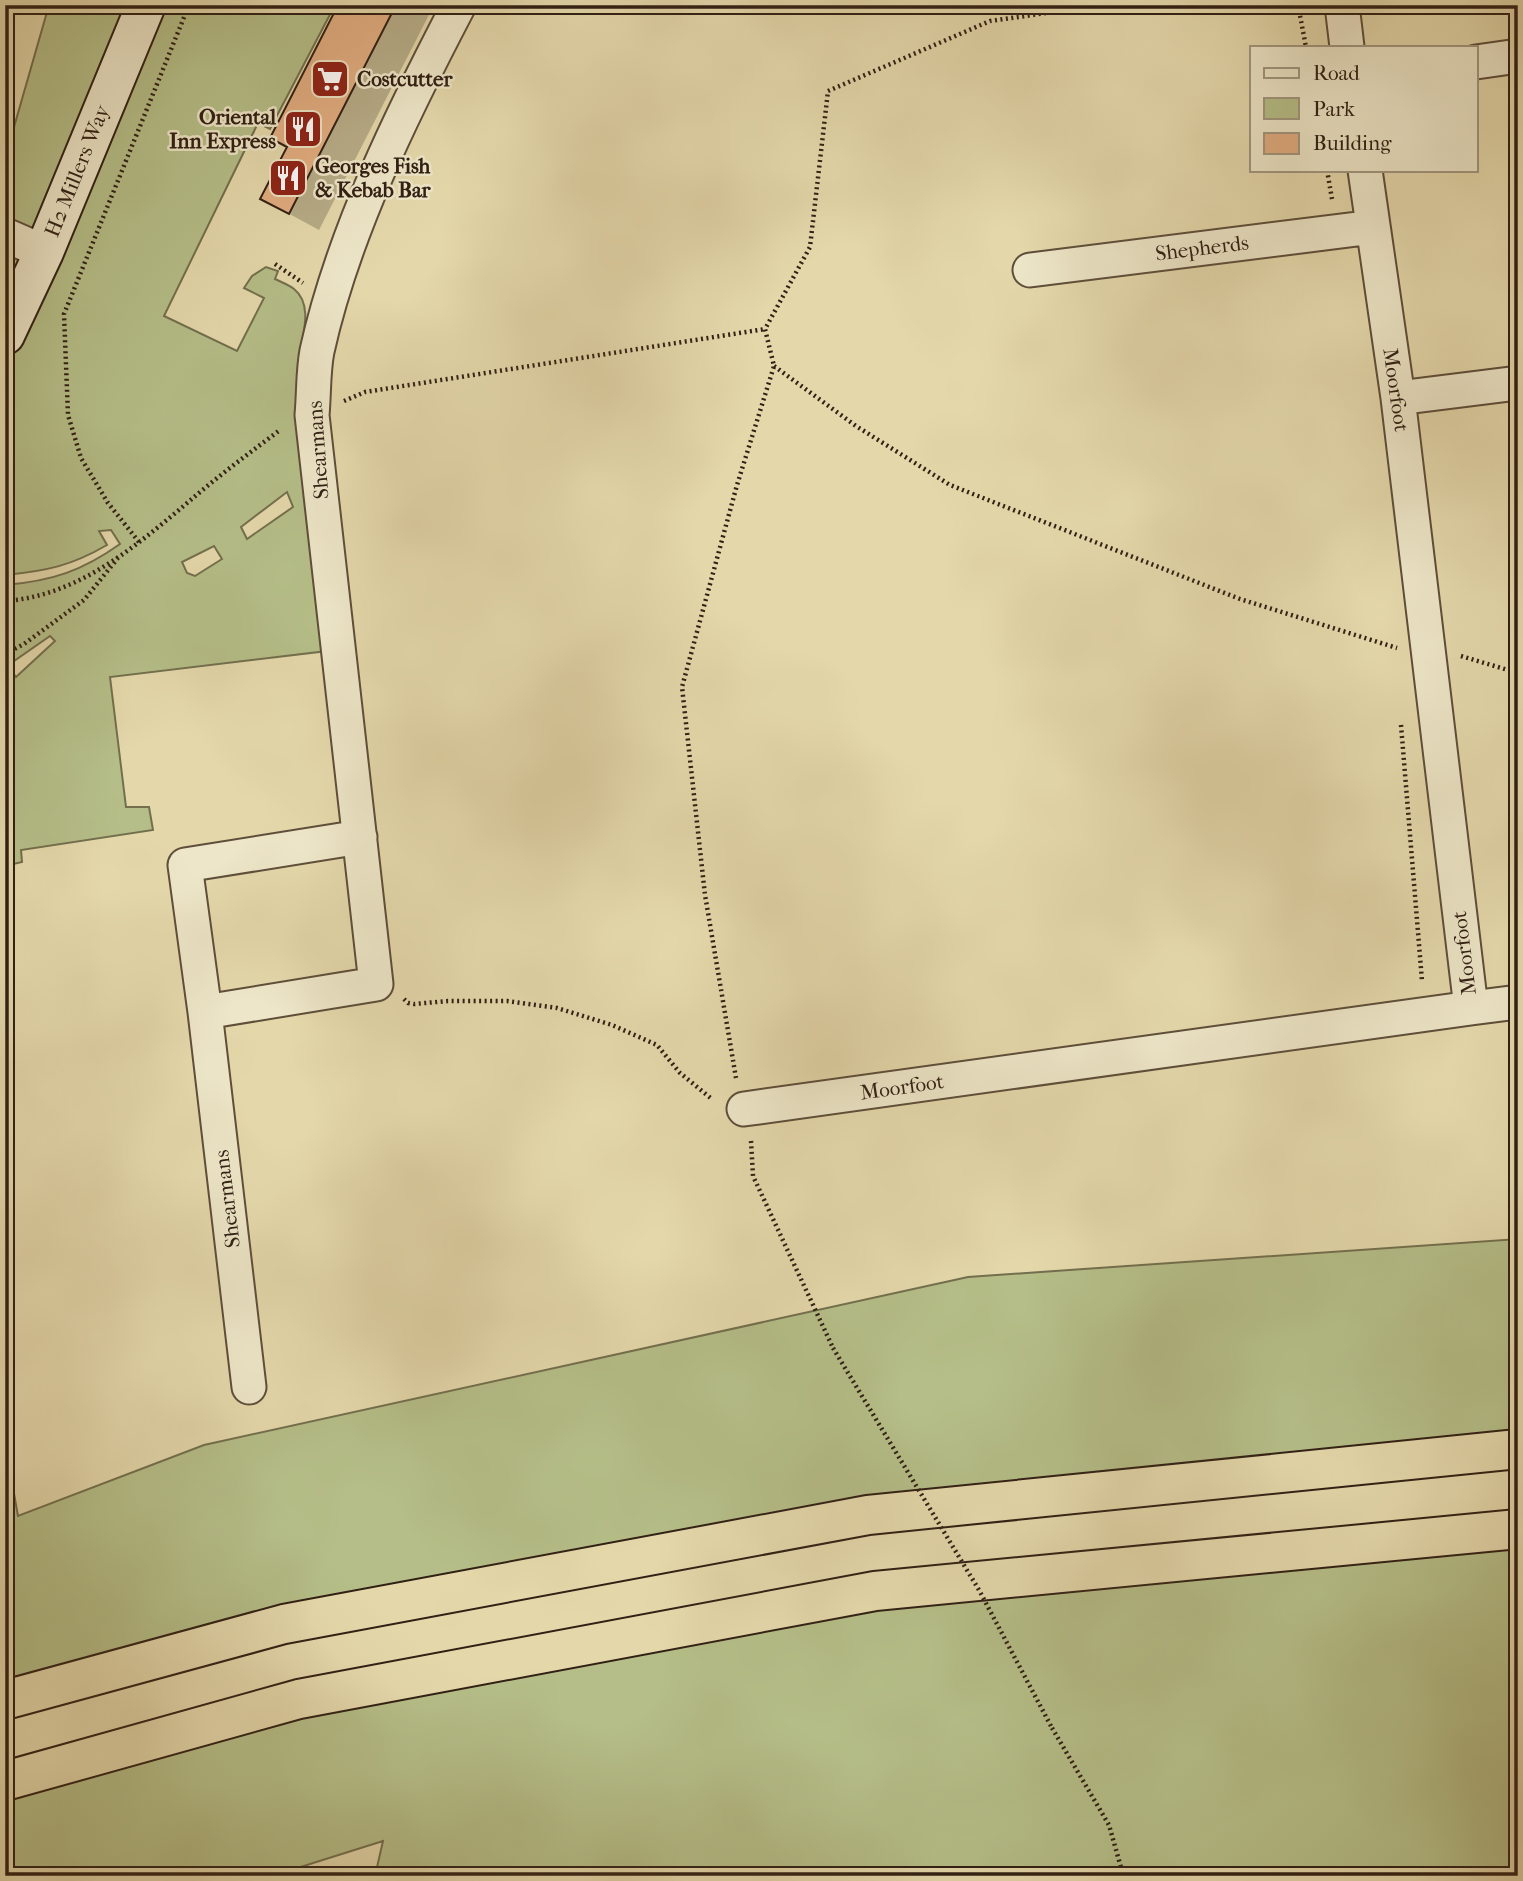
<svg xmlns="http://www.w3.org/2000/svg" width="1523" height="1881" font-family="'IM FELL French Canon',serif">
<rect width="100%" height="100%" fill="#e4d8ab"/>
<filter id="stains"><feTurbulence type="fractalNoise" baseFrequency=".00286" numOctaves="4"/><feColorMatrix values="0 0 0 0 .2 0 0 0 0 .09 0 0 0 0 .02 0 0 0 .5 -.17"/></filter>
<radialGradient id="worn" r=".72"><stop offset=".6" stop-color="#630" stop-opacity="0"/><stop offset="1" stop-color="#630" stop-opacity=".3"/></radialGradient>
<path fill="#b5be88" stroke="#736f4e" stroke-width="2" fill-rule="evenodd" d="M49,5H335L270,129L258,123L164,316L237,351L264,298L244,288L252,276L266,267L278,271L275,279C281,282 289,285 294,289C313,304 303,334 300,353L327,651L110,677L126,807H149L153,830L21,850L22,862L5,866V585C52,581 82,571 120,544L111,530L99,531L107,545C71,566 46,571 5,575V134H12ZM287,492L293,507L247,539L241,527ZM214,546L222,559L195,576L187,573L182,562ZM50,636L55,641L16,677L7,666Z
M1518,1239V1449L868,1515L5,1700V1443L18,1516L204,1445L968,1277Z
M1518,1530V1876H1237L1122,1871L1121,1876H375L383,1841L272,1876H5V1781L875,1591Z"/>
<path fill="#0003" d="M340,5H434L319,230L262,199L289,147Z"/>
<path fill="#e1ad81" stroke="#312015" stroke-width="2" d="M338,5H396L289,214L260,199L287,147L270,138Z"/>
<g fill="none" stroke-linecap="round" stroke-linejoin="round">
<defs>
<path id="street" d="M1342,5L1347,47
M1476,62L1518,56
M5,235L44,252
M1030,270L1373,227
M1398,398L1518,383
M1471,1008L1518,1002
M205,1012L376,984L312,415C314,394 313,371 317,351C343,233 403,112 459,5
M744,1109L1471,1008L1398,398L1365,170
M249,1387L205,1012L185,865L360,837"/>
<path id="secondary" d="M5,335L44,252L146,5"/>
<path id="highway" d="M5,1700L284,1624L868,1515L1518,1449
M5,1781L299,1699L875,1591L1518,1529"/>
</defs>
<use href="#street" stroke="#5e4e3a" stroke-width="37"/>
<use href="#secondary" stroke="#312015" stroke-width="42"/>
<use href="#highway" stroke="#312015" stroke-width="42"/>
<path stroke="#312015" stroke-width="4.5" stroke-dasharray="2 3.5" stroke-linecap="butt" d="M1298,5L1306,47
M1327,170L1332,199
M275,264L303,283
M774,366L856,426L950,485L1240,599L1397,648
M344,401L365,392L765,329
M139,542L108,503L81,458L68,415L64,314L189,5
M5,601C82,596 143,540 199,493C225,471 252,451 280,430
M5,654L24,644L84,600L118,558
M1461,656L1518,673
M1401,725L1422,981
M404,999L408,1003L414,1004L448,1001H507L557,1008L612,1025L657,1045L680,1073L713,1100
M736,1078L705,895L682,687L737,485L774,366L765,329L810,247L828,91L990,21L1103,5
M751,1141L753,1176L833,1348
M1052,1728L1109,1825L1122,1871L1121,1876
M1122,1871L1136,1876"/>
<use href="#street" stroke="#ede6c8" stroke-width="33"/>
<use href="#secondary" stroke="#ede6c8" stroke-width="38"/>
<use href="#highway" stroke="#e4d8ab" stroke-width="38"/>
<path stroke="#312015" stroke-width="4.5" stroke-dasharray="2 3.5" stroke-linecap="butt" d="M833,1348L979,1590L1052,1728"/>
</g>
<defs>
<symbol id="supermarket-square" viewBox="-11 -11 22 22"><rect x="-9" y="-9" width="18" height="18" rx="4" fill="#8f2418" stroke="#ede6c8"/><path d="M-6-5.5h2.5l.6 2H6L4.5 2H-2.5L-4.4-4H-6ZM-1.5 3.2a1.3 1.3 0 1 0 .1 0ZM3 3.2a1.3 1.3 0 1 0 .1 0Z" fill="#fff"/></symbol>
<symbol id="restaurant-square" viewBox="-11 -11 22 22"><rect x="-9" y="-9" width="18" height="18" rx="4" fill="#8f2418" stroke="#ede6c8"/><path d="M-5-6h1v4h1v-4h1v4h1v-4h1v5L-1.5 .5V6h-2V.5L-5-1ZM5-6V6H3V1.5H1.5Q1.5-4 5-6Z" fill="#fff"/></symbol>
</defs>
<g fill-rule="evenodd">
<use href="#supermarket-square" x="308" y="57" width="44" height="44"/>
<use href="#restaurant-square" x="281" y="107" width="44" height="44"/>
<use href="#restaurant-square" x="266" y="156" width="44" height="44"/>
</g>
<g text-anchor="middle" dominant-baseline="central" stroke-width="5" stroke-linejoin="round" paint-order="stroke">
<g font-size="21" font-weight="bold" fill="#312015" stroke="#ede6c8" text-anchor="start">
<text x="357" y="79">Costcutter</text>
<text x="276" y="117" text-anchor="end">Oriental<tspan x="276" dy="24">Inn Express</tspan></text>
<text x="315" y="166">Georges Fish<tspan x="315" dy="24">&amp; Kebab Bar</tspan></text>
</g>
<g font-size="21" fill="#312015" stroke="#ede6c8">
<text transform="translate(77 171) rotate(-68)">H2 Millers Way</text>
<text transform="translate(1202 248) rotate(-7)">Shepherds</text>
<text transform="translate(1396 390) rotate(82)">Moorfoot</text>
<text transform="translate(318 450) rotate(-94)">Shearmans</text>
<text transform="translate(1464 953) rotate(-97)">Moorfoot</text>
<text transform="translate(902 1087) rotate(-8)">Moorfoot</text>
<text transform="translate(227 1199) rotate(-97)">Shearmans</text>
</g>
</g>
<rect width="1523" height="1881" fill="none" stroke="#e4d8ab" stroke-width="28"/>
<rect x="7" y="7" width="1509" height="1867" fill="none" stroke="#312015" stroke-width="3.5"/>
<rect x="14" y="14" width="1495" height="1853" fill="none" stroke="#312015" stroke-width="2"/>
<rect x="1250" y="46" width="228" height="126" fill="#ede6c8" stroke="#a29780" stroke-width="2"/>
<rect x="1264" y="68" width="35" height="10" fill="#ede6c8" stroke="#a29780" stroke-width="2"/>
<text x="1313" y="80" font-size="21" fill="#312015">Road</text>
<rect x="1264" y="98" width="35" height="21" fill="#b5be88" stroke="#a29780" stroke-width="2"/>
<text x="1313" y="116" font-size="21" fill="#312015">Park</text>
<rect x="1264" y="133" width="35" height="21" fill="#e1ad81" stroke="#a29780" stroke-width="2"/>
<text x="1313" y="150" font-size="21" fill="#312015">Building</text>
<rect width="100%" height="100%" filter="url(#stains)"/>
<rect width="100%" height="100%" fill="url(#worn)"/>
</svg>
